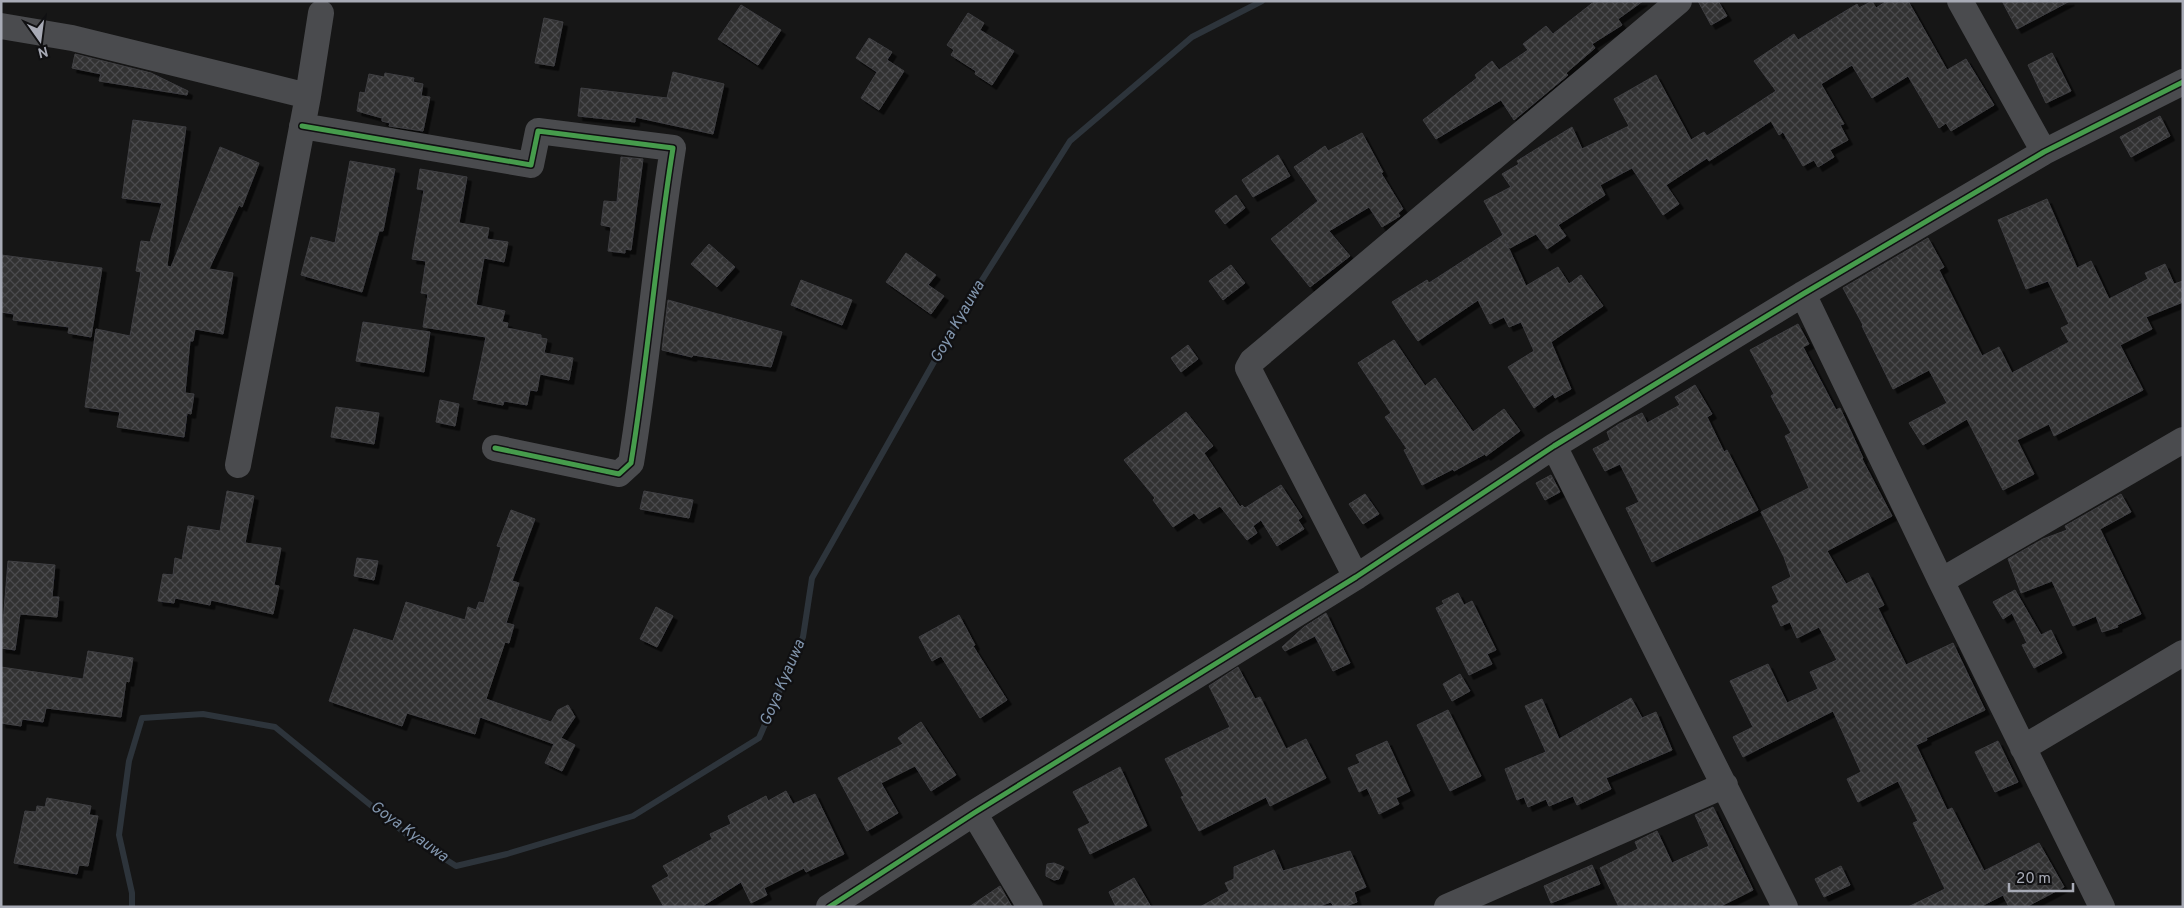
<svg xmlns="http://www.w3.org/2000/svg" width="2184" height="908" font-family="Overpass,sans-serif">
<defs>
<pattern id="building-cross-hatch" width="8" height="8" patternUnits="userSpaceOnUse" patternTransform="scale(1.25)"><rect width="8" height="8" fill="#303032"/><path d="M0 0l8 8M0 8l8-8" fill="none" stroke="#4b4b4d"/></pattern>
<filter id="shadow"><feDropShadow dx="4.5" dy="4.5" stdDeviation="0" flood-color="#0009"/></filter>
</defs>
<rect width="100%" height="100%" fill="#161616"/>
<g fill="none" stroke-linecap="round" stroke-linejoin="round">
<path stroke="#2d343b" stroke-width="6" d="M132,907V893L119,835L129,761L142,718L203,714L275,727L406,834L456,866L507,854L633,816L759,738L803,637L812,578L965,307L1070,141L1192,37L1262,1"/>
</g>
<path fill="url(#building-cross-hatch)" stroke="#3f3f42" filter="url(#shadow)" d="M1595,1H1643L1618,19L1622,25L1592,44L1595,48L1566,73L1568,75L1514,120L1501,100L1436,139L1423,120L1477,78L1475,75L1492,61L1499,70L1528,50L1523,44L1546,26L1553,34Z
M1698,1H1718L1727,16L1711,25Z
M1872,1L1876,8L1887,1H1908L1947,70L1966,59L1994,105L1951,131L1946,123L1939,128L1908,76L1872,98L1852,65L1821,84L1844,124L1840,125L1848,140L1830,150L1834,157L1818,167L1814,160L1803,166L1783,132L1779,135L1771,121L1709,161L1707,158L1666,185L1679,204L1663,215L1632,168L1600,185L1605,195L1558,225L1566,236L1547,249L1536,234L1510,248L1505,240L1526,286L1558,267L1569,284L1581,275L1603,306L1551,342L1571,389L1555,398L1553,394L1534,408L1508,367L1534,351L1521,322L1509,327L1504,317L1490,324L1478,300L1418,341L1406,324L1392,302L1427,280L1429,283L1503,235L1484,201L1511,187L1502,174L1519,164L1517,161L1572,127L1582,149L1629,126L1614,99L1656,75L1691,140L1704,132L1707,136L1776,91L1754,61L1794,34L1798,40L1857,4L1859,8Z
M2002,1H2070L2017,29Z
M741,5L781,30L758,65L718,39Z
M968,13L984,23L980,30L1014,51L992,85L975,74L976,71L951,55L954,50L947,45Z
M544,18L563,22L554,66L535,63Z
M869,38L892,52L887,60L904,71L879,110L861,98L877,72L856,58Z
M2052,53L2071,91L2046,103L2028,65Z
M75,54L151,73L188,91L187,95L99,81L101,74L72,68Z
M673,72L724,84L713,134L635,117V122L578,116L581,88L667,98Z
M385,73L414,78L413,82L423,84L421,96L430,97L423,131L389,126L390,123L382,121V118L357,111L360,92L365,93L369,74L384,77Z
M2160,116L2170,136L2131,157L2120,137Z
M133,120L186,127L167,266L171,267L220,147L259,163L242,207L239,205L209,269L233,273L223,334L195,329L193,341H190L185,393L194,394L191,414L187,413L184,437L117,427L120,412L85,407L96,329L130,336L141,272L136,271L141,241L150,242L162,203L122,198Z
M1362,133L1383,172L1381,173L1403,209L1398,213L1400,216L1382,227L1369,207L1329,231L1350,256L1310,287L1271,239L1318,201L1294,167L1325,146L1328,151Z
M1278,155L1290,176L1253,197L1242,180Z
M621,157L643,159L631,250L625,249V253L608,251L611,227L601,225L604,201L617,202Z
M350,161L395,169L383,231H379L362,292L301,275L311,237L335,243Z
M420,169L467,177L459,223L489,228L487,239L508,242L504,262L484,258L476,305L505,311L502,322L508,323L507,328L541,335V338L547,339L544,353L573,358L569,380L540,374L537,391L530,390L527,405L504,401L503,405L473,399L486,337L423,327L428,294L421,293L426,261L412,259L424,190L417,189Z
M1236,195L1245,208L1225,224L1215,211Z
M2047,199L2077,268L2091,261L2109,299L2148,279L2145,273L2165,264L2174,284L2183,281V302L2146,317L2152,329L2120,345L2143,390L2054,436L2049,424L2017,440L2034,474L2003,490L1967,419L1923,445L1909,423L1947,403L1929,370L1893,389L1862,326L1863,325L1843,288L1928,238L1944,267L1939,270L1982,356L1999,347L2012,373L2069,342L2061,328L2069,324L2048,281L2026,289L1998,220Z
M709,244L735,267L717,287L691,264Z
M906,253L936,275L928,285L944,296L931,314L886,282Z
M1,255L102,268L91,337L68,333L69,327L13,320L14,314L1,312Z
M1231,265L1245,283L1223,300L1209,281Z
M801,280L852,300L842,325L791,305Z
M668,300L782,332L771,367L693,355L692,357L662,350Z
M363,322L430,332L424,372L356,361Z
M1798,324L1809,344L1803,347L1836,410L1840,408L1863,458L1862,459L1892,516L1827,551L1846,584L1868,573L1884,605L1878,608L1906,665L1953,643L1985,710L1926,738L1927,740L1916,745L1947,810L1952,808L1984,871L2039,843L2064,887L2026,907H2009L2003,895L1980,907H1908L1945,889L1913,823L1918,821L1898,781L1858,802L1847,779L1861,772L1833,711L1743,757L1733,737L1753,727L1730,681L1768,664L1787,703L1818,689L1810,672L1837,660L1819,627L1797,638L1790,622L1781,626L1772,606L1779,602L1772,587L1791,577L1784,557L1761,512L1809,488L1785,436L1791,433L1771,396L1774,394L1750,350Z
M1394,340L1425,386L1435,378L1473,432L1504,409L1520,431L1486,456L1485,454L1454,471L1453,469L1422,485L1404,450L1407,449L1385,417L1391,413L1358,363Z
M1188,345L1198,359L1181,372L1171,358Z
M1695,385L1712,414L1707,417L1724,452L1727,450L1758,510L1652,562L1626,508L1639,502L1620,464L1605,471L1593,449L1610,440L1607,432L1619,424L1642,413L1647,423L1680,405L1675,397Z
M440,400L459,404L455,426L436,422Z
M336,407L379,413L374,444L331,437Z
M1186,412L1213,446L1204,453L1240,507L1242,505L1245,508L1281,485L1302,517L1298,520L1304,529L1277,546L1261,520L1253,526L1257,533L1247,540L1220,506L1199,519L1194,513L1173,527L1153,500L1155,498L1124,460Z
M1551,475L1560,492L1545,500L1536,483Z
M227,491L254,496L245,543L281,548L274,585L279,586L273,614L211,600L210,605L175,598L174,603L158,601L163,574L173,575L175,558L182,560L188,526L220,531Z
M644,491L693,500L689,518L640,509Z
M1365,494L1379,514L1363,524L1349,504Z
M2121,494L2131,512L2100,529L2141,614L2117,625L2118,627L2102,632L2096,616L2073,626L2052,581L2021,593L2008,559L2043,539L2067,530L2065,526Z
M511,510L535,519L512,581L519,583L506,623L514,625L509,643L505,642L486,699L551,722L558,710L568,705L575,717L561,738L575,745L562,771L545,763L554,744L480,717L475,734L407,713L402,726L329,701L354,629L393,641L406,602L465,620L468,607L476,610L479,602L484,603L501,547L497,546Z
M357,558L378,561L374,580L354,576Z
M8,561L55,565L52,597H59L57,617L20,614L15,650L1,648Z
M2015,590L2041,635L2051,630L2062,653L2034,668L2022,645L2027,643L2012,613L2003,619L1993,602Z
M1458,593L1464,605L1472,601L1496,650L1487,654L1492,664L1469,675L1436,608L1444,604L1442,601Z
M656,607L673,616L657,647L640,639Z
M1326,613L1350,663L1333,671L1315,636L1285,651L1282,647L1304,627Z
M959,615L975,645L973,646L1007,700L980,718L941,656L932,661L919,637Z
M88,651L133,658L129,682L126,681L121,717L46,708L43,722L22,719L21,726L1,723V667L83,679Z
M1238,667L1255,699L1260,697L1286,749L1306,739L1326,778L1270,806L1266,797L1199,831L1181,797L1184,796L1165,759L1230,727L1209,686Z
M1460,674L1470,691L1452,701L1443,684Z
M1631,698L1642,718L1656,712L1672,750L1606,778L1611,789L1577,805L1573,796L1549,806L1546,799L1528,807L1524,797L1517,800L1505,769L1546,752L1525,706L1542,699L1559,739Z
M1448,710L1481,776L1450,791L1417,725Z
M921,722L956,775L931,791L915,766L881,783L898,813L867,831L838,778L903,744L898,738Z
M1387,741L1410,791L1396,798L1399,804L1379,814L1367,788L1359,792L1348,768L1360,763L1356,755Z
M1998,741L2018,782L1995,792L1975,752Z
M1120,767L1147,826L1090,854L1078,829L1090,823L1073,792Z
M786,791L793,804L815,794L844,854L806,872L804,868L764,888L767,895L751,903L741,882L701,907H664L652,886L669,876L663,866L712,839L710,834L731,824L728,816L766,796L768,801Z
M47,798L91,806L89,815L98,816L88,866L79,865L77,874L14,863L25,811L36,812L37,806L45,807Z
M1713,807L1753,890L1719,907H1619L1600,868L1638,849L1635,842L1657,831L1672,863L1709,846L1695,815Z
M1274,850L1283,871L1350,851L1366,887L1354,892L1357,902L1343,907H1334L1331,902L1317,907H1200L1229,891L1225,883L1234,879V867Z
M1054,863L1064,867L1059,879L1054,880L1046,876V871L1047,864Z
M1592,865L1600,884L1551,903L1544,886Z
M1841,866L1850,885L1824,897L1815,879Z
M1134,878L1151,907H1116L1109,892Z
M1000,886L1012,907H969Z"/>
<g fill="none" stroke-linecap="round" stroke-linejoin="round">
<path stroke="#4a4b4e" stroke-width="26" d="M1960,1L2044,152
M1,26L72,38L308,96
M302,126L531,165L538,131L673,148C656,253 648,359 631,463L619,474L495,448
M1803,294L1941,581L2102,907
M1554,446L1785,907
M238,465L308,96L321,13
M1356,577L1248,368L1252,361L1679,1
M1941,581L2183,440
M2023,748L2183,653
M974,813L1030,907
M829,907L974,813L1356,577L1554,446L1803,294L2044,152L2183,82
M1447,907L1725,785"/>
<defs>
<path id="cycleway" d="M302,126L531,165L538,131L673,148C656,253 648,359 631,463L619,474L495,448
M829,907L974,813L1356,577L1554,446L1803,294L2044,152L2183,82"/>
</defs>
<use href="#cycleway" stroke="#101012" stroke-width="8"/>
<use href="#cycleway" stroke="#469c4c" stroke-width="5"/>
</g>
<g text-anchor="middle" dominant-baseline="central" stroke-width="4.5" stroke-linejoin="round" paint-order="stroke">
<g font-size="16" font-style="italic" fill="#8296ae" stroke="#101012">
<text transform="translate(958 322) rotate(-60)">Goya Kyauwa</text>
<text transform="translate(783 683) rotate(-67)">Goya Kyauwa</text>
<text transform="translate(409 832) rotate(36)">Goya Kyauwa</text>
</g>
</g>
<rect width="2184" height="908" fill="none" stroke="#a8abb6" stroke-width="5"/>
<g transform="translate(40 40) rotate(166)" stroke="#101012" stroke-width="4" paint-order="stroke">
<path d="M0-4L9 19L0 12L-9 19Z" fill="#a8abb6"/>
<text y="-8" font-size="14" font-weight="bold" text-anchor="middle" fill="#a8abb6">N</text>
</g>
<path d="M2009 883v8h64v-8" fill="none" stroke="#a8abb6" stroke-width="2.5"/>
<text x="2016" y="883" font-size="15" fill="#a8abb6" stroke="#101012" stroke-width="4" paint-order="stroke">20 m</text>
</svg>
